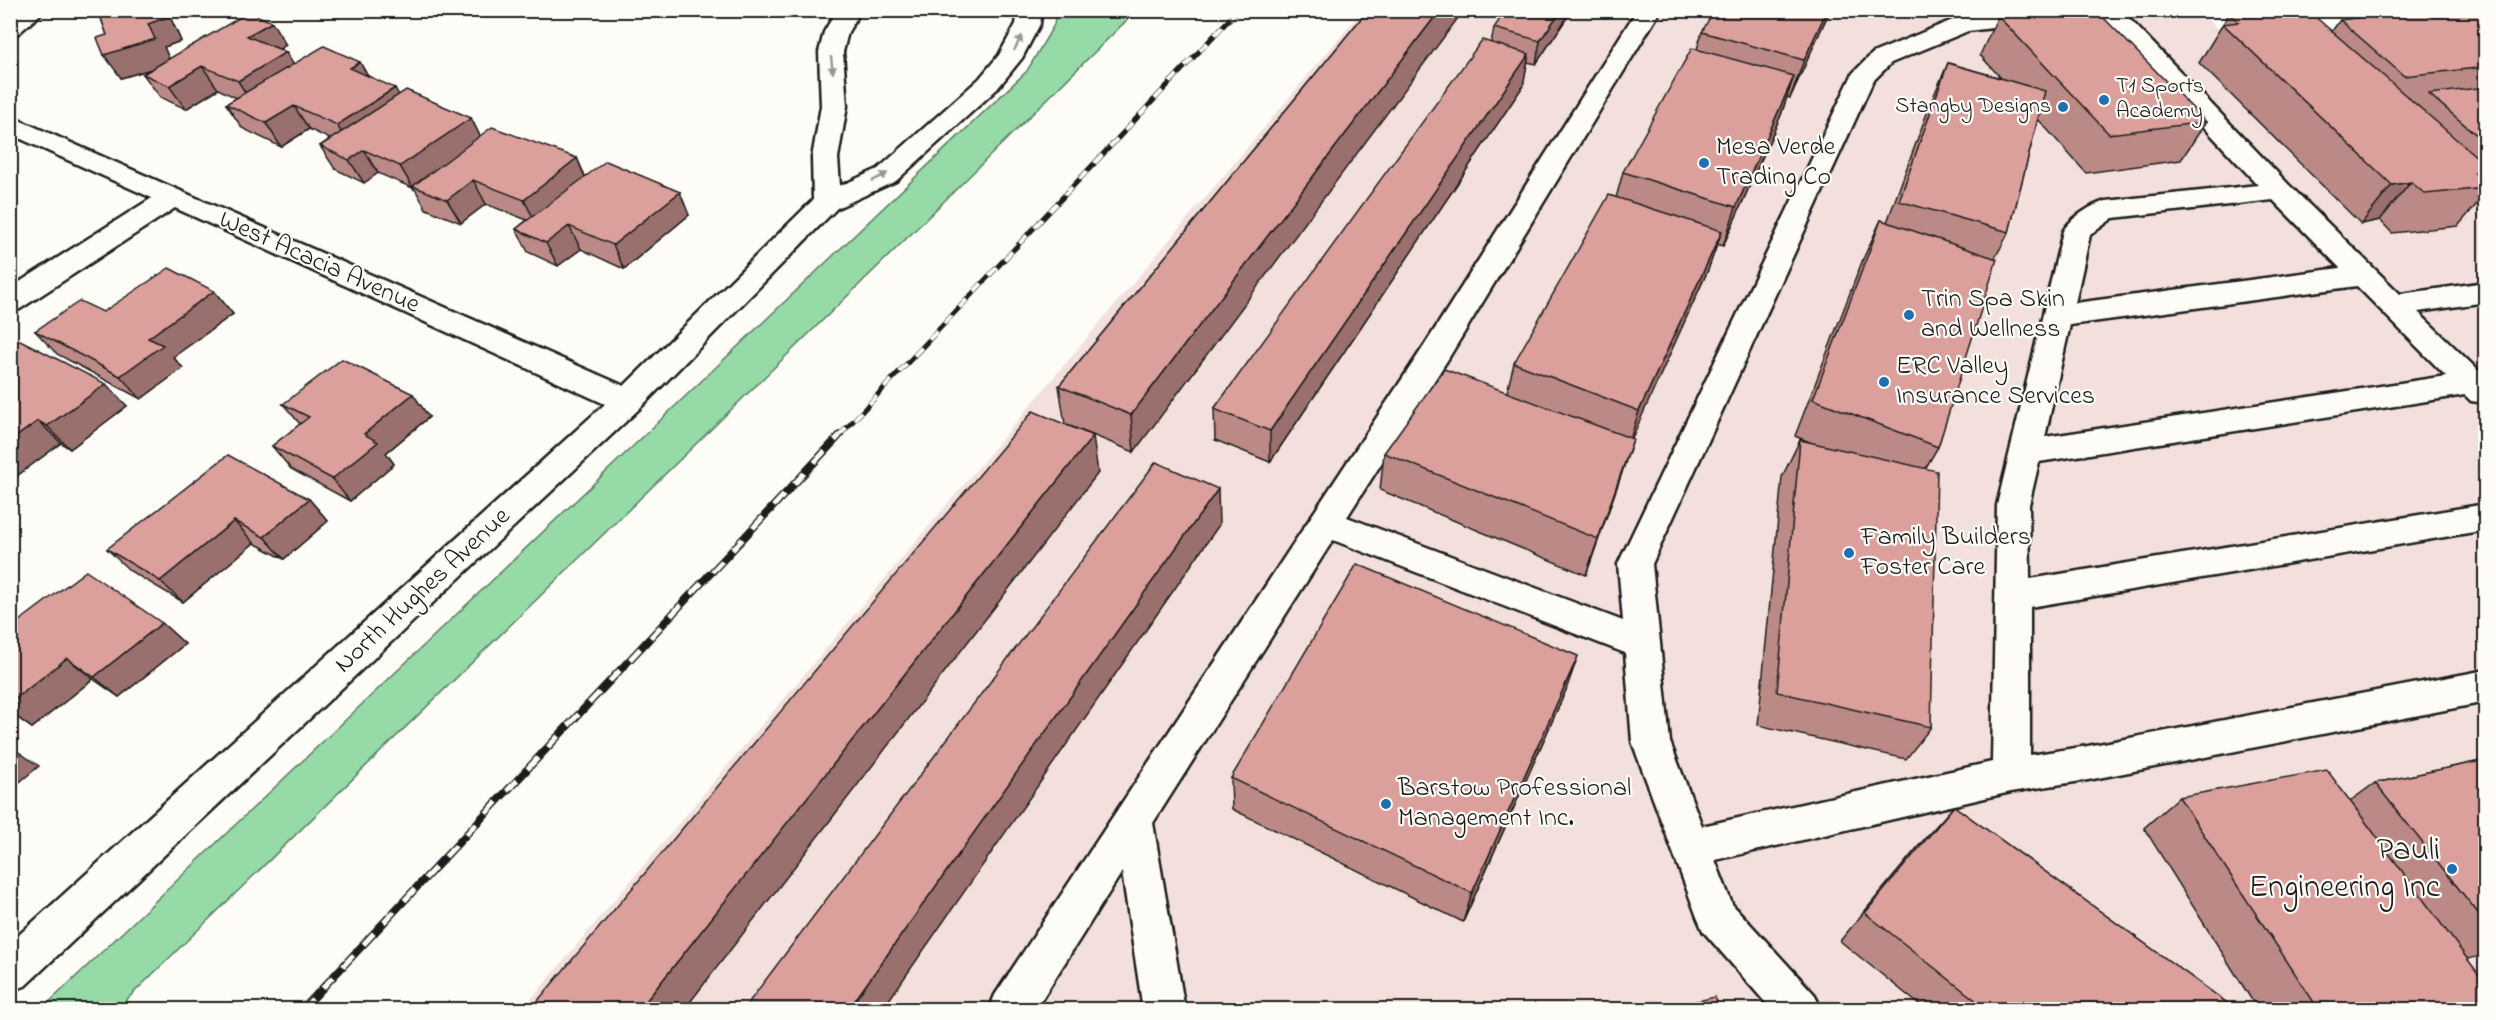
<svg xmlns="http://www.w3.org/2000/svg" width="2496" height="1020" font-family="'Indie Flower',sans-serif">
<rect width="100%" height="100%" fill="#fdfcf7"/>
<filter id="ink" filterUnits="userSpaceOnUse"><feTurbulence type="fractalNoise" baseFrequency=".0167" numOctaves="2"/><feDisplacementMap in="SourceGraphic" scale="12" xChannelSelector="R" yChannelSelector="G"/><feConvolveMatrix kernelMatrix="1 2 1 2 8 2 1 2 1" color-interpolation-filters="sRGB"/></filter>
<g filter="url(#ink)">
<path fill="#f3e0dc" d="M2198,10L2225,36L2306,45L2446,10L2485,11V1009L522,1010L1362,11Z"/>
<path fill="#96daa7" stroke="#597b62" stroke-width="1.5" d="M1056,11H1136L908,237L117,1009H42L1027,71L1054,25Z"/>
<g fill="none" stroke-linecap="round" stroke-linejoin="round">
<defs>
<path id="minor" d="M17,10H45L19,33L10,35V16Z
M837,10H861L848,32L843,52L847,106L838,158L840,186L878,169L979,79L999,55L1016,24L1018,10H1042L1040,24L1022,58L997,89L896,181L837,208L639,409L25,986L10,991V943L605,404L175,208L20,309L10,312V288L152,198L10,134V116L624,386L813,200L812,158L821,106L819,52L824,32Z
M1637,10H1661L1448,359L1347,517L1623,621L1618,564L1853,73L1873,53L1955,19L2017,10H2095L2091,15L2083,17L1968,31L1891,63L1873,81L1652,564L1670,742L1702,826L1992,762L1997,505L2063,231C2071,218 2091,205 2106,201L2258,185L2095,10H2121L2289,185L2400,294L2486,282V302L2418,312L2486,378V403L2471,401L2465,395L2039,462L2029,505L2030,579L2486,504V530L2030,607V755L2088,746L2486,670V702L2088,780L2011,792L1715,860L1732,904L1815,995L1821,1010H1772L1703,931L1697,917L1632,742L1625,653L1333,540L1153,823L1185,1010H1143L1122,872L1035,1010H989L995,995L1426,343ZM2273,200L2340,268L2075,303L2090,235L2113,218ZM2357,286L2446,376L2045,437L2070,325Z"/>
</defs>
<use href="#minor" stroke="#1c1c1c" stroke-width="5"/>
<use href="#minor" fill="#fdfcf7" fill-rule="evenodd"/>
<defs>
<path id="rail-far1" d="M839,436L1238,10"/>
<path id="rail" d="M302,1010L840,435"/>
</defs>
<use href="#rail-far1" stroke="#1c1c1c" stroke-width="5"/>
<use href="#rail" stroke="#1c1c1c" stroke-width="8"/>
<use href="#rail-far1" stroke="#fdfcf7" stroke-width="4" stroke-dasharray="11" stroke-linecap="butt"/>
<use href="#rail" stroke="#fdfcf7" stroke-width="5" stroke-dasharray="15" stroke-linecap="butt"/>
</g>
<path fill="#bc8a86" stroke="#1c1c1c" stroke-width="1.5" d="M98,10H167L181,41L164,47L169,59L286,45L279,49L293,64L368,76L399,95L471,118L480,136L577,158L585,176L689,215L624,269L581,249L558,266L528,252L516,229L527,220L486,204L461,223L426,209L415,189L378,173L364,183L335,169L320,146L330,139L309,129L281,147L242,128L226,104L237,98L218,89L186,109L160,97L143,74L152,69L121,78L107,35Z
M1368,10L1134,452L1065,424L1059,386Z
M1572,10L1536,64L1527,62L1523,86L1270,462L1215,440L1214,409L1491,43L1494,28Z
M1830,10L1790,98L1787,97L1781,115L1723,246L1717,244L1708,270L1631,438L1633,439L1586,575L1380,490L1384,453L1507,392L1514,363L1616,198L1623,172L1697,49L1702,32Z
M2486,10V196L2483,197L2458,226L2392,233L2380,220L2361,224L2199,63L2229,14L2296,16L2332,31L2340,20Z
M1998,16L2206,122L2181,160L2086,173L2038,119L2009,232L1995,258L1938,447L1925,469L1931,727L1906,759L1758,725L1782,477L1800,440L1814,444L1795,436L1863,259L1881,220L1887,222L1931,102L1948,63L2001,78L1980,55Z
M214,291L233,314L173,357L183,368L141,399L57,354L35,331L103,312Z
M10,347L127,406L70,449L61,443L10,481Z
M283,404L429,417L386,453L394,464L350,501L291,469L272,446L300,424Z
M309,499L328,521L284,559L254,543L183,602L130,571L107,549Z
M162,623L185,644L119,697L93,679L32,728L10,712V628Z
M1566,690L1463,922L1232,809L1231,778Z
M2486,760V955L2467,959L2486,1010H2258L2144,828L2179,797L2350,801L2375,783Z
M1954,806L2237,1010H1926L1840,941L1926,837Z"/>
<path fill="#99706d" stroke="#1c1c1c" stroke-width="1.5" d="M162,10H167L181,41L164,47L171,63L121,78L104,55L148,24Z
M1440,10H1464L1134,452L1131,415Z
M1561,10H1572L1536,64L1540,41Z
M1827,10H1830L1790,98L1804,60Z
M272,22L286,45L262,60L247,36Z
M286,52L300,76L253,105L238,81Z
M1529,54L1523,86L1270,462V431Z
M360,62L373,85L350,68Z
M202,66L218,89L186,109L169,86Z
M1794,76L1781,115L1723,246L1736,207Z
M395,88L408,111L351,149L337,125Z
M294,106L309,129L281,147L266,123Z
M471,118L483,142L413,186L414,190L400,166Z
M364,150L378,173L364,183L349,160Z
M577,158L587,182L536,223L524,200Z
M473,180L486,204L461,223L447,200Z
M2411,182L2380,220L2361,224L2392,185Z
M680,192L689,215L624,269L613,245Z
M569,226L581,249L558,266L546,243Z
M1722,231L1708,270L1627,449L1639,411Z
M214,291L233,314L173,357L183,368L141,399L120,376L148,338Z
M106,384L127,406L70,449L47,426Z
M413,394L429,417L386,453L394,464L350,501L332,479L364,434Z
M38,421L61,443L10,481V441Z
M1093,436L1098,473L684,1010H639Z
M1633,439L1621,476L1586,575L1598,539Z
M1218,489L1219,525L882,1010H848Z
M309,499L328,521L284,559L264,537Z
M234,521L254,543L183,602L160,581Z
M162,623L185,644L119,697L94,677Z
M1578,656L1566,690L1463,922L1472,893Z
M67,658L93,679L32,728L10,712V703Z
M10,746L39,766L10,790Z"/>
<path fill="#dba09c" stroke="#1c1c1c" stroke-width="1.5" d="M98,10H162L165,18L148,24L155,39L104,55L97,38L107,35Z
M1368,10H1440L1131,415L1059,386Z
M1506,10H1561L1540,41L1494,28Z
M1714,10H1827L1804,60L1702,32Z
M2048,10H2096L2206,122L2109,134L1998,16Z
M2254,10H2290L2296,16L2312,14L2486,165V172L2475,173L2486,182V188L2425,194L2411,182L2392,185L2223,24L2239,22L2229,14Z
M2416,10H2486V67L2404,76L2340,20Z
M249,12L272,22L247,36L286,52L238,81L202,66L169,86L143,74Z
M1482,40L1529,54L1270,431L1214,409Z
M324,46L360,62L350,68L395,88L337,125L294,106L266,123L226,104Z
M1692,48L1794,76L1736,207L1623,172Z
M1948,63L2045,91L2009,232L1899,201Z
M2486,87V143L2429,94Z
M406,90L471,118L400,166L364,150L349,160L320,146Z
M492,127L577,158L524,200L473,180L447,200L413,186Z
M606,161L680,192L613,245L569,226L546,243L516,229Z
M1609,195L1722,231L1639,411L1514,363Z
M1881,220L1997,259L1938,447L1813,399Z
M169,268L214,291L148,338L163,345L120,376L35,331L80,301L103,312Z
M20,340L106,384L47,426L38,421L10,441V347Z
M342,359L413,394L364,434L378,442L332,479L272,446L309,417L283,404Z
M1444,369L1633,439L1598,539L1384,453Z
M1033,411L1093,436L639,1010H530Z
M1800,440L1937,471L1931,727L1777,692Z
M228,455L309,499L264,537L234,521L160,581L107,549Z
M1156,462L1218,489L848,1010H743Z
M1357,564L1578,656L1472,893L1231,778Z
M86,571L162,623L94,677L67,658L10,703V628Z
M2486,760V923L2375,783Z
M2327,770L2486,984V1010H2319L2179,797Z
M1954,806L2237,1010H1988L1865,913Z
M1715,997L1720,1010H1656Z"/>
<defs><path id="oneway-solid" d="M-6-.8H1V-3.2L6.5 0L1 3.2V.8H-6Z" transform="scale(1.5)"/></defs>
<g fill="#989794">
<use href="#oneway-solid" transform="translate(1018 43) rotate(-62)"/>
<use href="#oneway-solid" transform="translate(832 65) rotate(83)"/>
<use href="#oneway-solid" transform="translate(880 177) rotate(-27)"/>
</g>
</g>
<g fill="#1f6fb2" stroke="#fdfcf7" stroke-width="2">
<circle cx="2104" cy="100" r="6"/>
<circle cx="2063" cy="107" r="6"/>
<circle cx="1704" cy="163" r="6"/>
<circle cx="1909" cy="315" r="6"/>
<circle cx="1884" cy="382" r="6"/>
<circle cx="1849" cy="553" r="6"/>
<circle cx="1386" cy="804" r="6"/>
<circle cx="2452" cy="869" r="6"/>
</g>
<g text-anchor="middle" dominant-baseline="central" stroke-width="4.5" stroke-linejoin="round" paint-order="stroke">
<g font-size="22" fill="#1c1c1c" stroke="#fdfcf7" text-anchor="start">
<text x="2116" y="87">T1 Sports<tspan x="2116" dy="25">Academy</tspan></text>
<text x="2051" y="107" text-anchor="end">Stangby Designs</text>
</g>
<g font-size="26" fill="#1c1c1c" stroke="#fdfcf7" text-anchor="start">
<text x="1716" y="148">Mesa Verde<tspan x="1716" dy="30">Trading Co</tspan></text>
<text x="1921" y="300">Trin Spa Skin<tspan x="1921" dy="30">and Wellness</tspan></text>
<text x="1896" y="367">ERC Valley<tspan x="1896" dy="30">Insurance Services</tspan></text>
<text x="1861" y="538">Family Builders<tspan x="1861" dy="30">Foster Care</tspan></text>
<text x="1398" y="789">Barstow Professional<tspan x="1398" dy="30">Management Inc.</tspan></text>
</g>
<g font-size="26" fill="#1c1c1c" stroke="#fdfcf7">
<text transform="translate(319 263) rotate(24)">West Acacia Avenue</text>
<text transform="translate(423 591) rotate(-43)">North Hughes Avenue</text>
</g>
<g font-size="32" fill="#1c1c1c" stroke="#fdfcf7" text-anchor="end">
<text x="2440" y="851">Pauli<tspan x="2440" dy="37">Engineering Inc</tspan></text>
</g>
</g>
<rect width="2496" height="1020" fill="none" stroke="#fdfcf7" stroke-width="36"/>
<rect x="18" y="18" width="2460" height="984" fill="none" stroke="#1c1c1c" stroke-width="2" filter="url(#ink)"/>
</svg>
